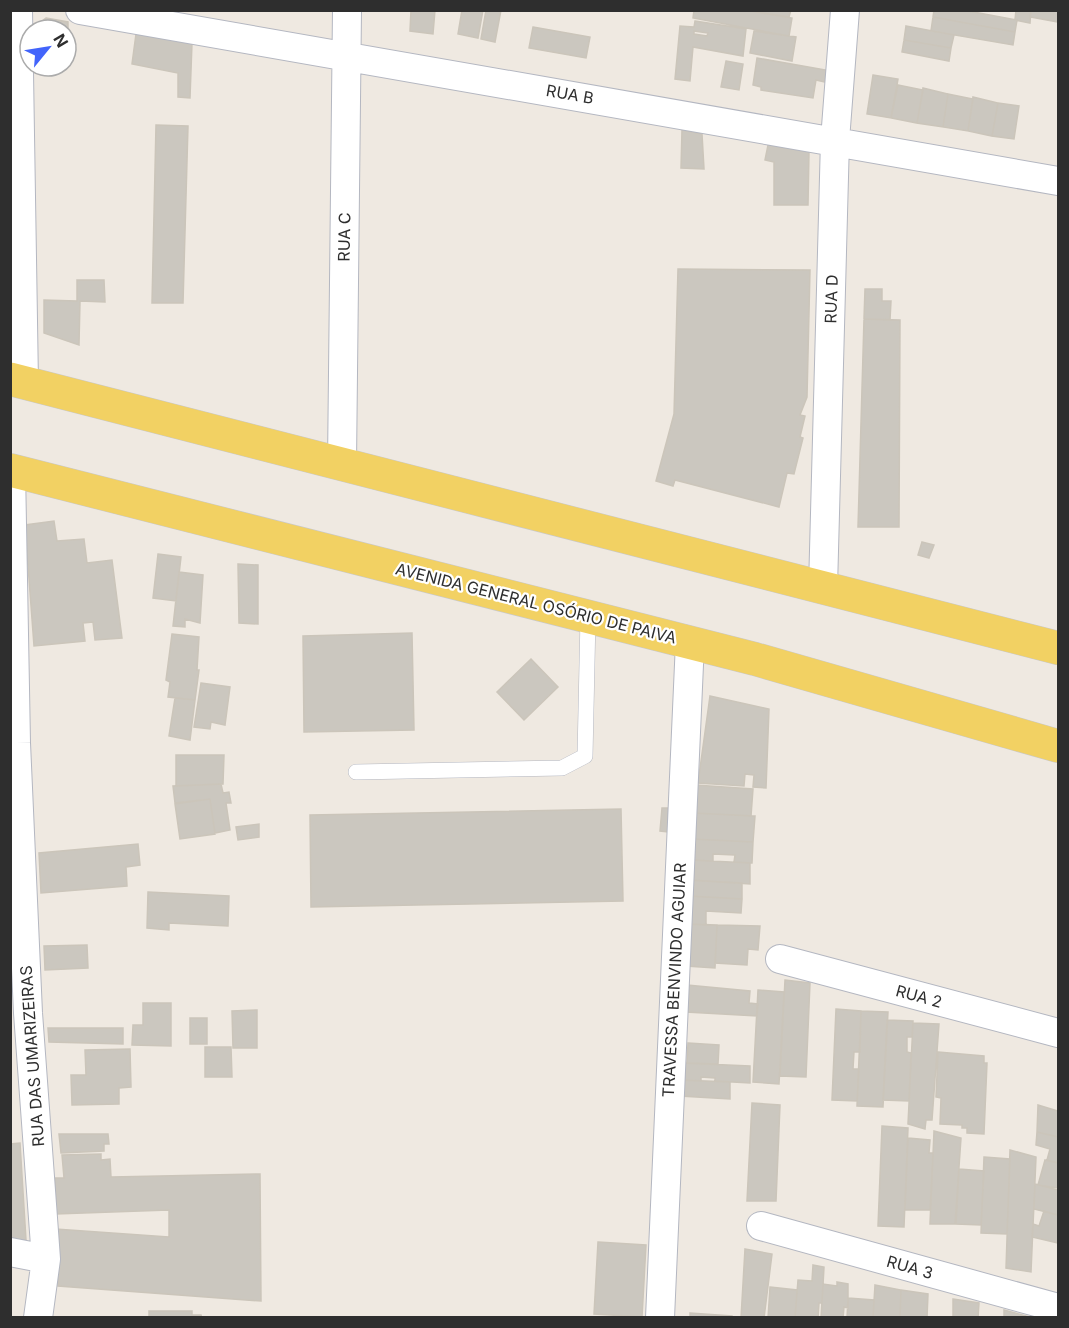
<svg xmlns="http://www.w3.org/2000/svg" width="1069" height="1328" font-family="Inter,sans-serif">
<rect width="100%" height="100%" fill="#efe9e1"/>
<path fill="#cbc7bf" stroke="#cbc5ba" stroke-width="1.5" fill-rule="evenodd" d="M411,10H435L433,34L410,31Z
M462,10H483L478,38L458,34Z
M486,10H501L495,42L481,39Z
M694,10H745L792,18L789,36L693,18Z
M745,10H791L789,17Z
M934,10H963L1017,20L1015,32L933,17Z
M1016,10H1031L1030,23L1015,20Z
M1031,10H1058V22L1030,17Z
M933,17L1015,32L1013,45L931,31Z
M46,18L68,22V53H66V30H43L42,21Z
M695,21L746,29L743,56L693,47L690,81L675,79L680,26L694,27ZM694,31L708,33L707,36L694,34Z
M906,26L954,35L951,48L904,40Z
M533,27L590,37L586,58L529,48Z
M754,31L796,37L792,61L750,53Z
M136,34L192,43L190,98L178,97V73L132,64Z
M904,40L951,48L949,61L902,52Z
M757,58L826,70L825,82L816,80L813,98L761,90V87L753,85Z
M726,61L743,64L739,90L721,87Z
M873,75L898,79L891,118L867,114Z
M898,85L923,90L917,123L891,118Z
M923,88L948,94L943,127L917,123Z
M948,94L973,99L968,131L943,127Z
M973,97L998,103L992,136L968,131Z
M998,103L1019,106L1014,139L992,136Z
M156,125L188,126L183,303H152Z
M682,130L702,134L704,169L681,168Z
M768,145L809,152L808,205H774V162L765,160Z
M678,269L810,270L807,397L800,415L805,416L800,437L803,438L794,474L787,473L779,507L675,480L673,486L656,481L674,414Z
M77,280H104L105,302L80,301L79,345L44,333V300L77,301Z
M865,289H882V301H891L890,320L864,319Z
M864,319L900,320L899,527H858Z
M54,521L57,541L84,539L87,563L112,560L122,638L95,640L93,622L83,623L85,641L34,646L25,525Z
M922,542L934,545L929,558L918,555Z
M158,554L181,557L176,601L153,598Z
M238,564L258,565V624L239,623Z
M179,572L203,575L200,623L185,619V627L173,626Z
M412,633L414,730L304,732L303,636Z
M172,634L199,637L197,670H199L195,700L168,697L170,682L166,680Z
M531,659L558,687L524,720L497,692Z
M201,683L230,687L225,725L211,722L210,729L194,727Z
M710,696L769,709L766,788L753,787L754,775L745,774L744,786L698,783Z
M175,698L195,700L190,740L169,736Z
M176,755H224L223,784L176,786Z
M221,784L223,793L229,792L231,803H226L230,830L215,833L210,799L175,803L173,786Z
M695,785L753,789L751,816L694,813Z
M210,799L215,834L180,839L175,804Z
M662,808H669L668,832L660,831Z
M621,809L623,901L311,907L310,815Z
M692,813L755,816L753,842L691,839Z
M259,824V837L238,840L236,827Z
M691,839L753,842L752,863L734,862L735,855L713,854V861L690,860Z
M138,844L140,865L126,867L127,886L41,893L39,853Z
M690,860L750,863V884L689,880Z
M689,880L742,883V899L688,896Z
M148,892L229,896L228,926L169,923V930L147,928Z
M688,896L742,899L741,913L706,911V925L687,924Z
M687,924L717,925L715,968L686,966Z
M717,925L760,926L758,950L748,949L747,965L715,963Z
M87,945L88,968L45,970L44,946Z
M785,980L810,983L806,1077L780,1076Z
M687,985L750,991L749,1003L758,1004L757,1016L686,1012Z
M758,990L784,992L779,1084L753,1082Z
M143,1003H171V1046L132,1045L133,1025H143Z
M836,1009L861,1011L860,1052H854L853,1069H859L857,1101L832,1100Z
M257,1010V1048H233L232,1011Z
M861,1011L888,1012L883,1107L857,1106Z
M190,1018H207V1044H190Z
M887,1020L913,1021L912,1037H907V1052L911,1053L909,1101L883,1100Z
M913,1023L939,1024L932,1120H926L925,1129L908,1124Z
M48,1028H123V1044L49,1042Z
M688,1043L719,1045L718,1064L687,1063Z
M205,1047H231L232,1077H205Z
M130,1049L131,1087L119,1088V1104L72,1105L71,1075H86L85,1050Z
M938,1052L984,1056V1063H987L984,1134L967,1133V1128H962V1125L940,1124L941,1098L936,1097Z
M682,1063L750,1066V1083L715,1081V1078L701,1077V1081L681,1080Z
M681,1080L730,1082V1099L680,1096Z
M752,1103L780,1105L776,1201H747Z
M1038,1105L1058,1111V1137L1037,1132Z
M882,1126L908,1128L904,1227L878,1226Z
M934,1131L961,1138L955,1224H930Z
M1037,1132L1058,1137V1163L1047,1160L1050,1149L1036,1145Z
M59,1134H108L109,1144H104V1151L61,1153Z
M908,1138L930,1140L929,1153H933L930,1210H905Z
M20,1143L26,1240L10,1241V1144Z
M1010,1150L1036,1157L1031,1272L1006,1268Z
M101,1154V1160L110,1159L111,1177L260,1174L261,1301L58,1286L56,1229L169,1237V1210L56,1214L55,1178H64L62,1155Z
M984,1157L1010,1159L1007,1234L981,1233Z
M1045,1160L1058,1163V1188L1038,1185Z
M959,1169L984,1171L981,1225L956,1224Z
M1035,1184L1058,1190V1215L1034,1209Z
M1044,1211L1058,1215V1243L1032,1237L1033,1224L1039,1226Z
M598,1242L646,1245L642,1317L594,1314Z
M745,1249L772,1254L764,1318H741Z
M813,1265L824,1267L822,1303H819L818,1318H795L798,1280L812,1281Z
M837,1282L848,1284V1308L844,1307L843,1318H821L823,1284L837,1286Z
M875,1285L901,1290L900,1318H873Z
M770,1287L797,1290L795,1318H768Z
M901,1290L928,1294L927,1318H900Z
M848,1298L874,1300L873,1318H847Z
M953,1299L979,1303L978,1318H953Z
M1004,1310L1030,1317V1318H1004Z
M149,1311H192V1315H201L202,1318H149Z
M690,1313L732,1316V1318H690Z"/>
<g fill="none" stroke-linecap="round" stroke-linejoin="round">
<defs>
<path id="lane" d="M356,772L562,768L585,756L588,617"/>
<path id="street" d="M18,10L24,383
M80,10L1058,181
M342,464L347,10
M11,470L16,743L28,1013L46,1259L38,1318
M823,588L835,140L845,10
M780,959L1058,1033
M761,1226L1058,1308
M10,1252L46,1259
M660,1318L690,642"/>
<path id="primary" d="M10,379L1058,648
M10,470L755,659L1058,746"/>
</defs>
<use href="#lane" stroke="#b4b7c1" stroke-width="16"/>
<use href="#street" stroke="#b4b7c1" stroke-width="30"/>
<use href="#primary" stroke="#c9c9c9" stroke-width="34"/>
<use href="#lane" stroke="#fff" stroke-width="15"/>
<use href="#street" stroke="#fff" stroke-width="28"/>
<use href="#primary" stroke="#f2d163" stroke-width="33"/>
</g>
<g text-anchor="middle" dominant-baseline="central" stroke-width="4.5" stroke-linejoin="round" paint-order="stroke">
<g font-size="16" fill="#2e2e2e" stroke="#fff">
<text transform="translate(570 94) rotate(10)">RUA B</text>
<text transform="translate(344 237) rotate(-89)">RUA C</text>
<text transform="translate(831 299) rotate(-88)">RUA D</text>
<text transform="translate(536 603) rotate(14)">AVENIDA GENERAL OSÓRIO DE PAIVA</text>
<text transform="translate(674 980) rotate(-87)">TRAVESSA BENVINDO AGUIAR</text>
<text transform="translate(919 996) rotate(15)">RUA 2</text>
<text transform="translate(32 1056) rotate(-94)">RUA DAS UMARIZEIRAS</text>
<text transform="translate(910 1267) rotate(16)">RUA 3</text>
</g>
</g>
<rect width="1069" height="1328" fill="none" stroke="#2e2e2e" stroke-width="24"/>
<g transform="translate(48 48) rotate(60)"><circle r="28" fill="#ffffff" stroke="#ababab" stroke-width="1.5"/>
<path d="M0-4.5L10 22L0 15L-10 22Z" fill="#4264fb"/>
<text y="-9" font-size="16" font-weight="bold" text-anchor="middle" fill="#2e2e2e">N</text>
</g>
</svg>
